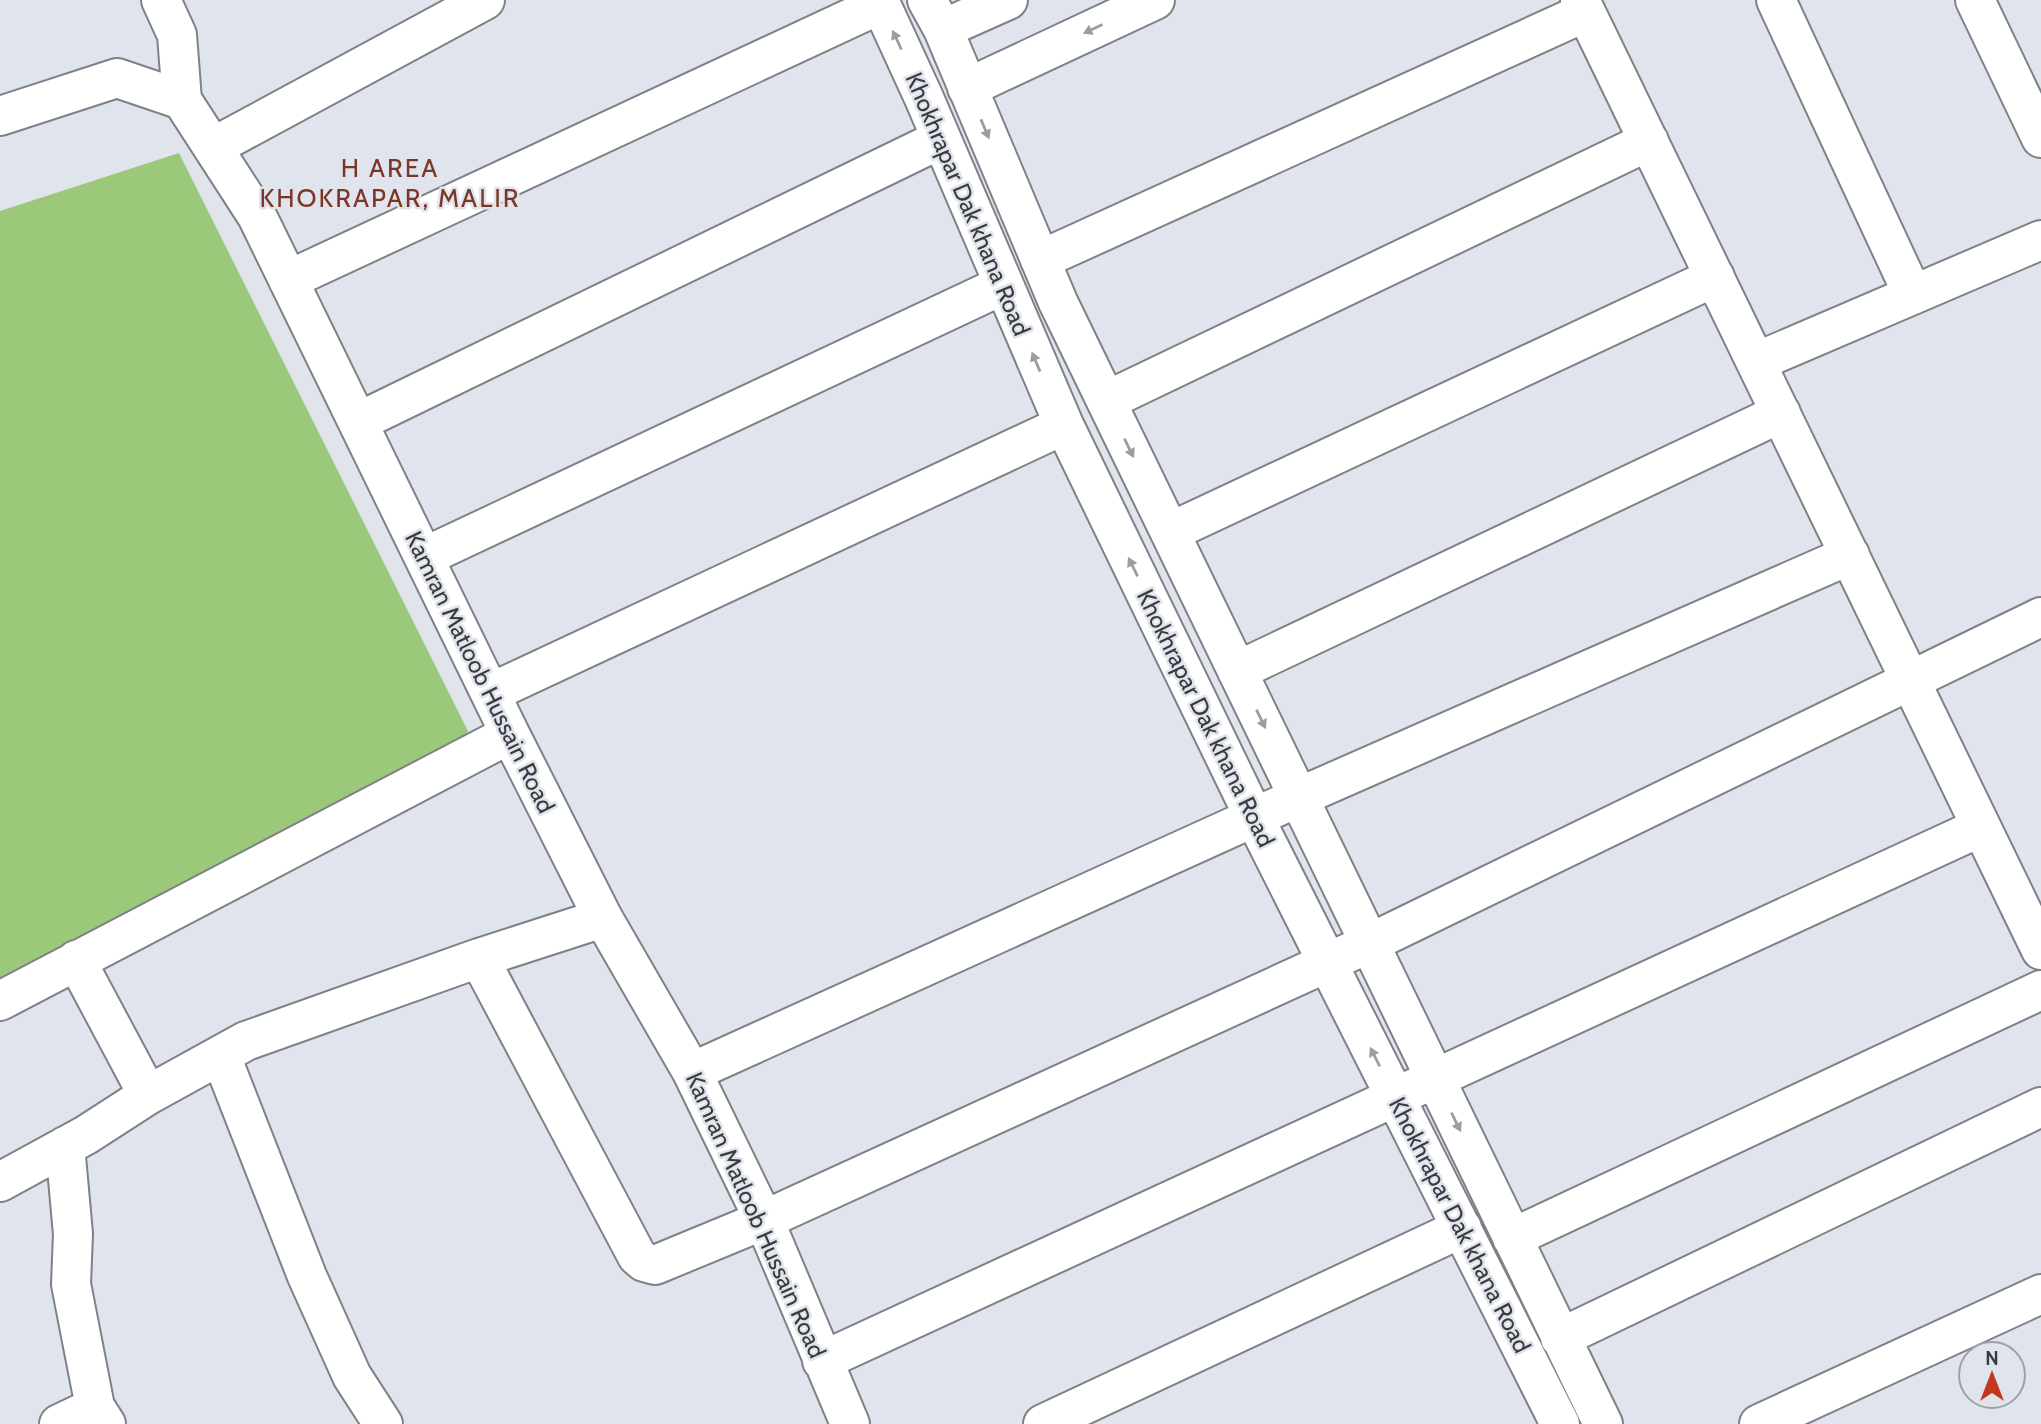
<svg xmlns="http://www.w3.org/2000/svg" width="2041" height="1424" font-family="Cabin,sans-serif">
<rect width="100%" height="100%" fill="#e0e4ec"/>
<path fill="#9cc979" d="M179,153L468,731L448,754L0,982V211Z"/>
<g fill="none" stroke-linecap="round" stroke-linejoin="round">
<defs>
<path id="minor" d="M161,0L177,35L182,100
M879,0L924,98L1064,425L1254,817L1560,1424
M927,0L943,29L1058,302L1603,1424
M1580,0L2041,950
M1776,0L1913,295
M1975,0L2041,138
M943,29L1008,0
M967,88L1155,0
M0,116L117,78L182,100L257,216L510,734L603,918L692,1072L764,1220L850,1424
M213,147L485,0
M1040,260L1586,12
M288,280L881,4
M1756,362L2041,240
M1106,401L1649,141
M358,422L941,139
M1170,532L1715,277
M424,557L1003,285
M1237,671L1781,413
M490,693L1064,425
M479,958L637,1256L644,1262L655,1265L764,1220L1370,943L2041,617
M76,960L148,1095
M0,1001L510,734
M221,1056L307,1276L352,1376L383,1424
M692,1072L1299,797L1850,555
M65,1146L73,1234L71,1284L95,1407L106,1424
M0,1182L86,1135L148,1095L246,1041L479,958L603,918
M1512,1238L2041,990
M1560,1338L2041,1107
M822,1361L1981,827
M59,1424L95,1407
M1043,1424L1462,1228
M1759,1424L2041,1294"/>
</defs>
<use href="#minor" stroke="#7e8188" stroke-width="42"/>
<use href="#minor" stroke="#fff" stroke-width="38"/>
</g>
<defs><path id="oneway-solid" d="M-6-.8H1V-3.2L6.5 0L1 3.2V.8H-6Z" transform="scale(1.75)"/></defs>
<g fill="#9c9d9e">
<use href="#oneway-solid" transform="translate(1093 29) rotate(155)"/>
<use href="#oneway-solid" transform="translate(897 40) rotate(-115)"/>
<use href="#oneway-solid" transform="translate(985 129) rotate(67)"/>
<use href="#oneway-solid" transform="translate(1036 362) rotate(-113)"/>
<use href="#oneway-solid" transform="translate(1129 448) rotate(64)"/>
<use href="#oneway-solid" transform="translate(1133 567) rotate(-116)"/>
<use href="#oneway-solid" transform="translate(1261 719) rotate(64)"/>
<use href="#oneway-solid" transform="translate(1375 1057) rotate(-117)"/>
<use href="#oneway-solid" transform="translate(1456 1122) rotate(64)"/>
</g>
<g text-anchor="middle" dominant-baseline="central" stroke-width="5" stroke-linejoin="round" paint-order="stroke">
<g font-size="24" fill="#3a3b3e" stroke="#e0e4ec">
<text transform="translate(968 204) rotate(67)">Khokhrapar Dak khana Road</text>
<text transform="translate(480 672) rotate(64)">Kamran Matloob Hussain Road</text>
<text transform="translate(1206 718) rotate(64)">Khokhrapar Dak khana Road</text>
<text transform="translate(756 1215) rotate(66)">Kamran Matloob Hussain Road</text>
<text transform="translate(1460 1225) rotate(63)">Khokhrapar Dak khana Road</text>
</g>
<g font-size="26" letter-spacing="2" fill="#7b3628" stroke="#e0e4ec">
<text x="390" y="168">H AREA<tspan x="390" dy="30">KHOKRAPAR, MALIR</tspan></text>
</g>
</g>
<g transform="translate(1992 1375)"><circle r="33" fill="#e0e4ec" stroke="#9ea0a6" stroke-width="2"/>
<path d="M0-5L12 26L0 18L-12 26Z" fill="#c3381c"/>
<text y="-10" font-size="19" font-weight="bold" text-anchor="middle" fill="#3a3b3e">N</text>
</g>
</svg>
